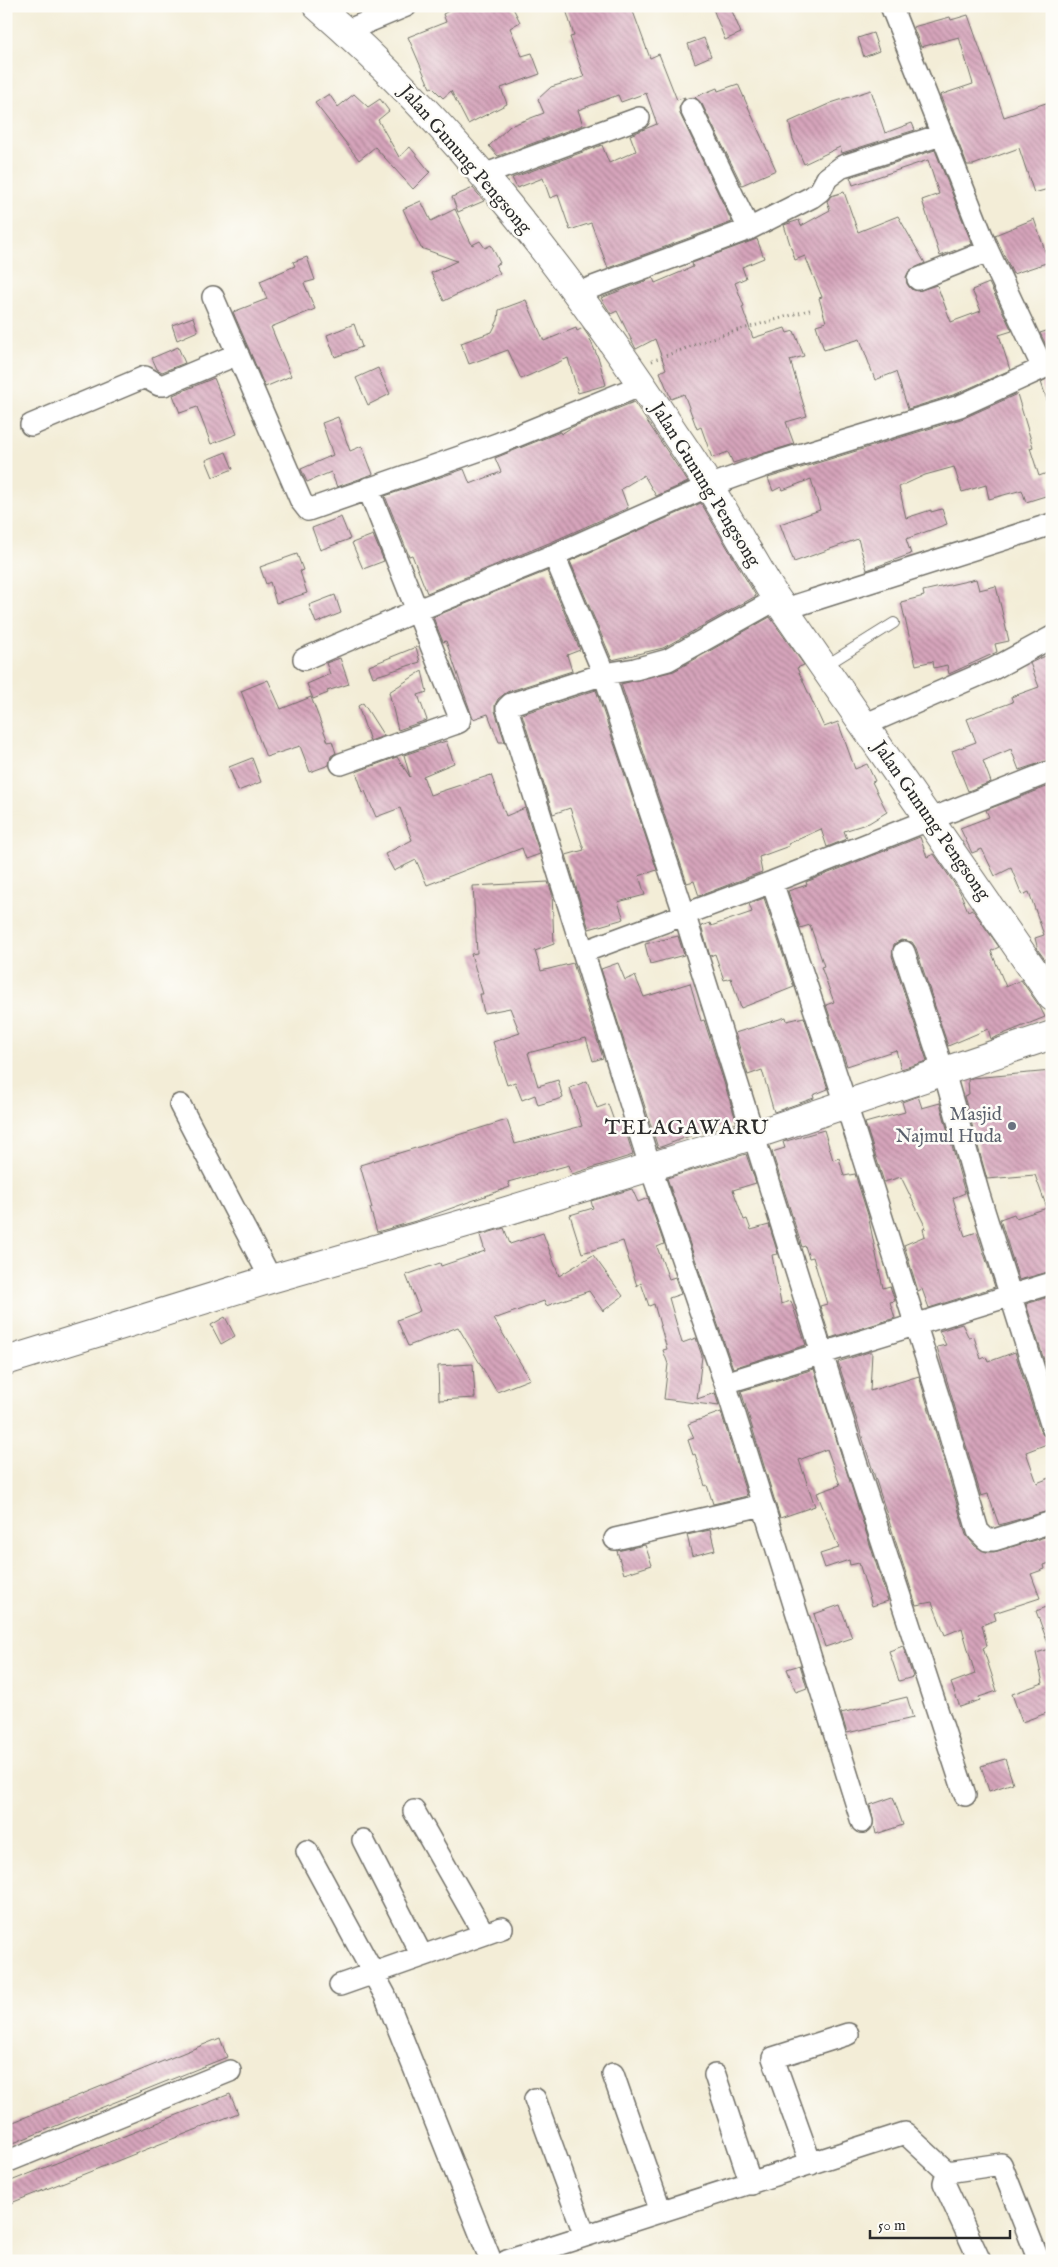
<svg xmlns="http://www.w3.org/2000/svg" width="1058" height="2267" font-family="'IM FELL English',serif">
<defs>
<pattern id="building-back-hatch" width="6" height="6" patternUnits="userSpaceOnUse" patternTransform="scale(1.25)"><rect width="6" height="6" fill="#d6a4bb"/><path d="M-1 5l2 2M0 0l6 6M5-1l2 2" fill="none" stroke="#ae8698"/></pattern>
</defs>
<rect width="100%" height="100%" fill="#fdfcf7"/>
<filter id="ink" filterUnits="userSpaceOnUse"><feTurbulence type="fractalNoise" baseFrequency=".02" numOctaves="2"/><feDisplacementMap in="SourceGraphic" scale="10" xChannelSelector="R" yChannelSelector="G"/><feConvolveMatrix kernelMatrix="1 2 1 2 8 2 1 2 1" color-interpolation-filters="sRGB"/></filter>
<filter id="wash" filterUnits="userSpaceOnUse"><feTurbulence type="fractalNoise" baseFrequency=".0096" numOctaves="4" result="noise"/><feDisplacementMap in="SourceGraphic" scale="20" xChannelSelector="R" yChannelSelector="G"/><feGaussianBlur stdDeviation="1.12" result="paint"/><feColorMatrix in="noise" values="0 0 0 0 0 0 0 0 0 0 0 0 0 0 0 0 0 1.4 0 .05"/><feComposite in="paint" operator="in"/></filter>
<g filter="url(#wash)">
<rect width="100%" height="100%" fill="#f3edd7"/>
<g id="blocks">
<path fill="url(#building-back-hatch)" d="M458,6H512L520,22L510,28L522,56L532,53L540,74L501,88L507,104L468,124L451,91L443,98L432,87L430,88L408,37L446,22L443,14Z
M565,6H631L650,58L659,54L677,100L685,97L679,108L680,114L732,222L608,268L591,223L570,230L558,195L550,198L543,178L517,188L512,178L602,145L609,163L636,151L630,135L657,124L646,93L621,102L618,95L578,110L583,125L498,156L489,146L510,126L544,113L538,99L551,87L584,77L570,37L574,36Z
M712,6H730L741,33L725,40Z
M968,15L1004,117L1046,103L1052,118V188L1034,193L1019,148L973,165H967L940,95L973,84L959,37L921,47L913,27L950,17L951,20Z
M873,33L879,51L864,57L858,38Z
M704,38L711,56L695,63L688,44Z
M738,84L776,170L742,185L702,104L695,97L717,88L718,91Z
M871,90L885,133L912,123L915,130L842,153L840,147L804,164L793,139L789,122L831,103Z
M329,94L338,107L354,94L368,107L380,99L389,111L378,120L399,157L410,147L430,172L413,189L375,147L359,160L315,103Z
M935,150L972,244L940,256L922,200L939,194L928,160L853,185L850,177Z
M473,188L484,201L458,212L452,197Z
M844,192L858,232L898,216L925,263L909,271L906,277L907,284L911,289L917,291L937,285L951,322L981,311L972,290L989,283L1012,331L999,335L1010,370L956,394L908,409L896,372L875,380L860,339L824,350L816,325L826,322L819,298L822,297L805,256L795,260L784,225L799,220L801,226L830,210L827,201L831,196Z
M421,201L431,221L455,209L472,245L480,241L485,248L491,245L500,263L495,265L500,273L444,301L431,273L457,261L421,248L403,209Z
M1034,219L1049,262L1013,274L995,235Z
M757,239L764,258L742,267L746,278L735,283L744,306L742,307L753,338L785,328L787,333L794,331L804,356L790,360L807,416L786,422L794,444L733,463L728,452L712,458L701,427L697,429L684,394L671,399L660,372L666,369L655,339L636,349L617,311L611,314L601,298L653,278L655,283L693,267L692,263Z
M307,257L315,280L304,283L315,309L271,327L291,376L265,387L233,312L267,299L260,281L295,266L293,262Z
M526,300L544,341L576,328L577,331L583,328L589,337L599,360L606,385L578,393L568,358L521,379L508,350L469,364L461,343L492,332L498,320L499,310Z
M193,317L198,331L177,340L172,325Z
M354,324L362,347L335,357L327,335Z
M1052,329V357L1040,333Z
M178,347L185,363L162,372L157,369L152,358Z
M378,368L390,394L368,405L356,378Z
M1052,376V405L1049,406L1041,382Z
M214,378L237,434L211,444L197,407L180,413L173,395Z
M1017,394L1033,447L1030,448L1039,476L1047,473L1052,494L1026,502L1022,490L989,499L986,485L962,492L954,467L925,475L899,487L906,518L931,510V512L942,509L947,524L906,539L911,554L867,570L858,539L794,562L780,524L820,510L811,479L783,490L781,487L773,491L768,478L964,418Z
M634,402L688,482L656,496L644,475L621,489L628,508L549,543L427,593L412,555L409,556L385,496L464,469L470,484L501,472L495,458L560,432L561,434L572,427Z
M338,417L350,451L362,446L373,474L337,487L331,472L307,482L301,469L333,455L322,423Z
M226,452L233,469L213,477L206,460Z
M701,503L756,596L663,648L612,660L570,561Z
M341,517L350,539L320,550L312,528Z
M373,535L384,561L363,569L352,543Z
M297,554L303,570L300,571L307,593L276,603L270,582L266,584L260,567Z
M547,571L580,650L567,655L572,671L507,692L498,699L495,705V711L505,742H499L488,714L473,719L446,641L443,642L433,617Z
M976,579L979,590L996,586L1009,641L995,644L997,652L951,673L949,674L947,665L934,668L933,661L916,665L901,602L924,596L923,591Z
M335,595L341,613L316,623L309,605Z
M770,617L804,665L797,668L824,727L838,722L855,769L867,764L875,781L872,782L887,812L869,823L844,831L847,839L827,847L821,829L788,844L789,846L759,857L762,872L699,896L694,881L687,883L621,684L674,671Z
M416,647L420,662L373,677L369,666Z
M1052,653V759L1019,770L1011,749L983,761L991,782L968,791L952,751L976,742L967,719L1013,702L1011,697L1039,687L1030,663Z
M340,658L349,684L327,691L328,693L313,699L307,684L330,674L326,663Z
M422,671L427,692L418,695L427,720L398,730L389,692Z
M268,680L281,709L311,697L328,742L332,741L336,753L331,756L329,765L310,772L300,746L266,757L241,691Z
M596,690L657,870L639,876L645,895L618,902L624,919L589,929L566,855L584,850L570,808L553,814L522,714Z
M363,703L384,736L370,741L358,706Z
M446,741L454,763L423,776L430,795L491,775L506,816L525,808L540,854L526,859L522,848L427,885L416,860L394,871L385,854L412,840L400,808L376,817L365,791L363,792L356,772L397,757L410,777L404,755Z
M252,758L261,782L238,791L229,767Z
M1052,785V969L1038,950L1035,938L1044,935L1029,892L1022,895L1011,868L995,876L982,849L972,853L960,828L989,817L986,810Z
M920,837L927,857L934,854L960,892L968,911L972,909L999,947L991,951L1006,987L1021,980L1040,1007L1045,1017L991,1039L988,1029L948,1046L916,948L912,942L901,940L894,944L892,956L927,1061L901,1069L896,1050L847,1066L826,1005L834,1002L821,967L824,966L810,925L800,928L788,891L807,885L806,882Z
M548,882L552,893L554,944L535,951L541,971L573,963L603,1058L593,1061L586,1038L528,1053L538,1086L558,1080L563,1098L538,1105L535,1095L522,1100L515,1082L507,1085L493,1042L520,1033L510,1008L484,1013L480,994H483L471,954L477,953L473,886Z
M764,898L794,987L741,1008L731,978L724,980L715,954L710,956L701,926L710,923L711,926L752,912L749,904Z
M678,936L684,955L650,964L645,944Z
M618,963L625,980L635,976L644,997L690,983L701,1021L704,1020L737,1123L703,1133V1131L658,1148L601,969Z
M786,1017L787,1021L804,1017L828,1089L813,1095L814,1098L774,1112L762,1070L748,1075L735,1033Z
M1052,1071V1271L1019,1280L1000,1219L1014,1214L1016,1218L1047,1208L1035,1175L987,1179L964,1096L969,1094L968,1080L972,1078Z
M587,1081L597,1108L608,1104L614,1121L622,1119L633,1155L572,1174L569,1165L508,1182L510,1187L419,1220L377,1232L370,1208H372L360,1165L507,1120L515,1144L582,1126L570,1088Z
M918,1096L922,1108L940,1103L965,1193L953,1198L957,1212L965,1236L977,1232L995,1287L929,1308L922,1289L918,1291L904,1245L925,1236L923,1229L926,1228L901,1177L884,1182L865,1123L905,1112L902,1102Z
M824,1130L833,1160L839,1158L844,1176L855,1174L868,1215L883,1288L890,1286L895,1301L890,1302L895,1318L830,1338L820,1306L827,1304L813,1257L809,1258L805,1246L802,1247L772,1152L785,1148L783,1142Z
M746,1154L756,1183L733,1190L744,1220L747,1219L751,1230L769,1225L778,1254L772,1255L781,1304L791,1301L806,1345L733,1368L667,1178Z
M632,1189L638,1202L648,1198L664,1244L657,1247L669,1279L675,1277L681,1294L669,1298L682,1343L696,1338L702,1356L697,1399L715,1393L719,1406L664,1399L668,1364L663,1350L667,1349L654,1304L649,1306L641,1283L637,1286L623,1241L582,1253L570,1215L593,1208L591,1201Z
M504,1228L510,1244L543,1233L559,1276L593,1255L623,1296L603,1311L589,1291L546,1306L544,1301L494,1319L530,1379L497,1392L458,1327L408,1346L397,1320L420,1311L406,1275L440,1263L441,1266L485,1251L480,1235Z
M1052,1296V1385L1026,1304Z
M225,1317L235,1336L221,1344L211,1325Z
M962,1324L969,1338L974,1337L981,1359L986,1357L988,1362L1015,1352L1040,1431L1044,1436L1052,1439V1442L1026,1452L1037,1483L1052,1477V1510L999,1525L988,1494L981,1496L937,1347L946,1345L939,1331Z
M869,1352H872L870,1391L919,1376L966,1535L975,1546L986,1552H994L1052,1535V1562L1044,1565L1045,1569L1031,1574L1040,1598L994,1613L996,1620L982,1625L987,1646L983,1648L997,1691L979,1697L980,1700L960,1707L951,1683L975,1674L962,1628L945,1635L932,1602L916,1605L838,1362Z
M473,1364L475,1398L439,1400L438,1366Z
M814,1369L888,1601L872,1606L859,1563L850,1565L849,1560L825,1568L820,1554L839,1548L817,1493L840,1485L827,1449L799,1460L815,1506L780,1518L741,1391Z
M721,1412L747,1496L713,1504L707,1485L705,1486L695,1454L693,1455L688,1440L694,1438L688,1424Z
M710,1530L715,1550L692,1556L687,1535Z
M645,1545L652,1565L624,1574L617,1551Z
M840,1605L852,1638L825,1647L814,1614Z
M1052,1605V1711L1022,1722L1012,1694L1043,1683L1036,1653L1050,1649L1036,1611Z
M903,1646L913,1677L899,1681L889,1651Z
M800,1665L807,1688L796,1692L787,1669Z
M907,1697L913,1718L847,1733L841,1713Z
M1005,1759L1013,1783L989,1791L981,1766Z
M893,1797L903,1825L876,1834L870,1805Z
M220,2038L227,2057L6,2146V2125Z
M230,2094L238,2113L6,2205V2183Z"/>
</g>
</g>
<g filter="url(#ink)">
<use href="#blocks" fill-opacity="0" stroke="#716f67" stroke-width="1"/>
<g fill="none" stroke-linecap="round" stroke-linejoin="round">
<defs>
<path id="lane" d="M825,666L894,623"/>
<path id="street" d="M346,31L406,6
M691,109L749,229
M483,175L639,118
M918,279L988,251
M577,293L749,229L812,197L820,191L827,178L843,166L941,135
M213,297L301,501L308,510L497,444L642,385
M31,425L145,377L159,385H164L238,354
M554,555L604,674L684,913L855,1459L965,1795
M777,599L668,660L635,669L604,674L511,704L507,708L650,1166L725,1383L862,1822
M785,609L1052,524
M304,659L418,610L554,555L709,486L770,464L960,406L1043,368L988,251L891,6
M864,725L993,669L1052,637
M341,764L454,724L459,722L460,718L368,488
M772,882L846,1104L940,1402L978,1531L987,1540H994L1052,1522
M583,952L772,882L1052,771
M904,952L946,1079L979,1195L1052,1427
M180,1105L271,1279
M725,1383L1052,1283
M615,1539L763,1505
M414,1811L484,1934
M363,1840L422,1956
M307,1851L385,1995L491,2261
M340,1985L502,1928
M613,2074L661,2212
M715,2075L751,2184
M535,2099L585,2236
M6,2162L230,2071
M811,2164L773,2058L848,2034
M947,2172L1001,2164L1039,2261
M507,2261L905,2133L947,2172L944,2183L980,2261"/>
<path id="secondary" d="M317,6C458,128 573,280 675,434C700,470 722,507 744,545C755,562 765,581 776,598C868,731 960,864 1052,997
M6,1361L271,1279L497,1214L754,1135L1052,1035"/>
</defs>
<use href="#lane" stroke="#716f67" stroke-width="12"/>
<use href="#street" stroke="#716f67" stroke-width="24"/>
<use href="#secondary" stroke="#716f67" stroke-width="30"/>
<path stroke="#716f67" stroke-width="3" stroke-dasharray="1 4" stroke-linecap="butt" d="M652,361L715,337L813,309"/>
<use href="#lane" stroke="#fff" stroke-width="10"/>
<use href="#street" stroke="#fff" stroke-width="21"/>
<use href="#secondary" stroke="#fff" stroke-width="28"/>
</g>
</g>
<circle fill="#6b7280" stroke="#fdfcf7" stroke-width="2" cx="1012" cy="1126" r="5"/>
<g text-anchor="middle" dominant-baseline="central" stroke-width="5" stroke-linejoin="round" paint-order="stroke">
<g font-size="19" fill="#2b2b2b" stroke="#fdfcf7">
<text transform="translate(465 160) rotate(49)">Jalan Gunung Pengsong</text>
<text transform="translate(705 485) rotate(58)">Jalan Gunung Pengsong</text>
<text transform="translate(931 821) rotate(55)">Jalan Gunung Pengsong</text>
</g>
<g font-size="19" fill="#5b616d" stroke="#fdfcf7" text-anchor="end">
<text x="1002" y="1115">Masjid<tspan x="1002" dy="22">Najmul Huda</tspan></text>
</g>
<g font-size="21" letter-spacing="1" fill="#2b2b2b" stroke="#fdfcf7">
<text x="687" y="1128">TELAGAWARU</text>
</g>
</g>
<rect width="1058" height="2267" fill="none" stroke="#fdfcf7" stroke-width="25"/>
<path d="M870 2230v8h140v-8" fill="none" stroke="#2b2b2b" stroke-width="2.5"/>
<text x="878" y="2230" font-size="15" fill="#2b2b2b" stroke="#fdfcf7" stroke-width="4" paint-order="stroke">50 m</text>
</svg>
